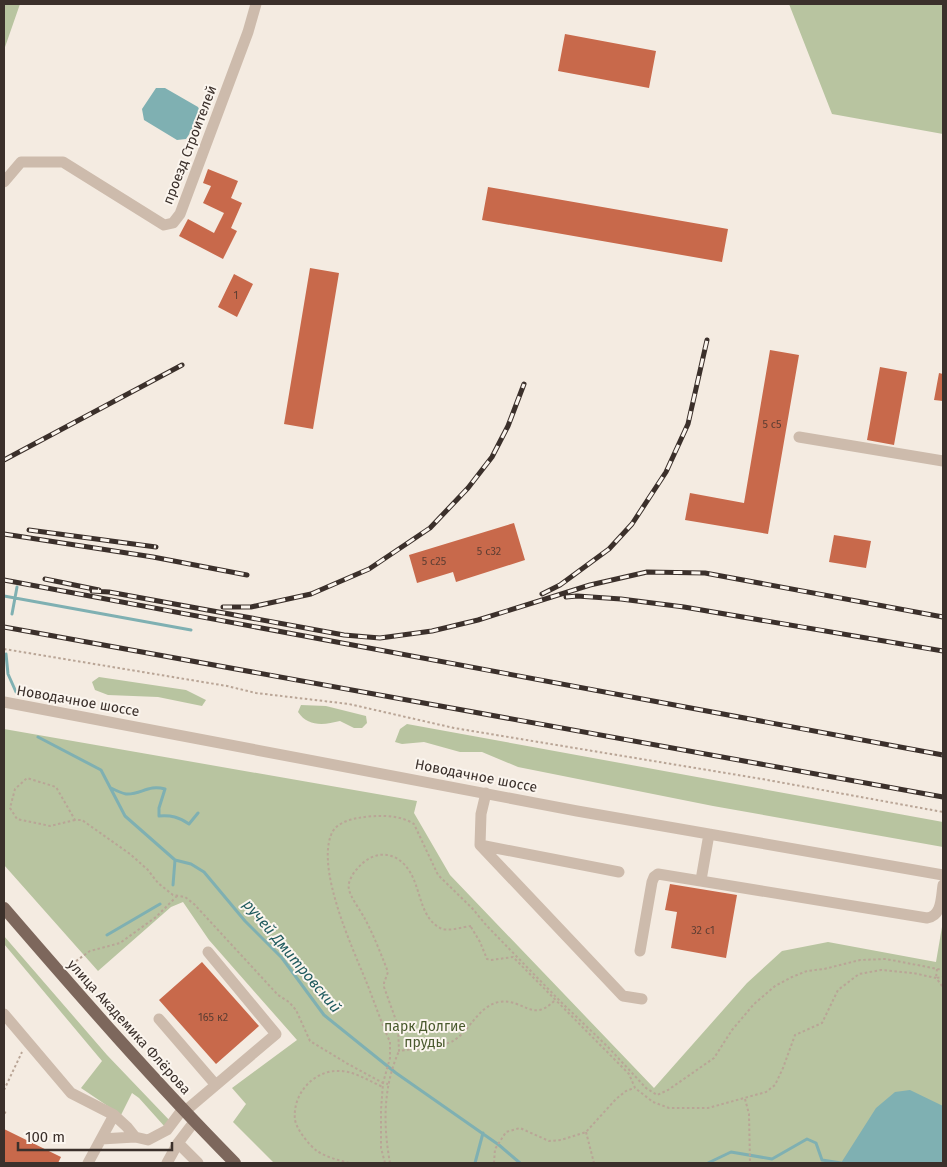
<svg xmlns="http://www.w3.org/2000/svg" width="947" height="1167" font-family="'Fira Sans',sans-serif">
<rect width="100%" height="100%" fill="#f4ebe1"/>
<path fill="#b8c4a0" d="M4,4H20L4,50Z
M789,4H943V134L832,114Z
M99,677L186,690L206,700L202,706L158,697L108,695L95,690L92,682Z
M301,705L326,706L366,716L367,723L362,728H354L340,721C324,725 308,727 298,712Z
M407,724L943,822V847L713,806L518,767L482,752H460L424,742L402,744L395,742L400,729Z
M4,729L417,801L414,813L450,875L654,1088L747,983L782,951L828,942L936,962L943,921V1163H274L233,1122L246,1104L232,1088L297,1040L209,940L183,902L171,907L98,971L4,865Z
M4,936L107,1055L172,1123L165,1127L139,1098L132,1093L121,1115L81,1088L102,1061L4,944Z"/>
<path fill="#7fb0b2" d="M156,88H165L198,107L201,113L200,118L186,139L177,140L144,120L142,109Z
M910,1090L943,1106V1163H841L876,1108L895,1092Z"/>
<g fill="none" stroke-linecap="round" stroke-linejoin="round">
<path stroke="#7fb0b2" stroke-width="3" d="M4,596L191,630
M12,614L17,587
M6,654L8,674L16,692
M38,737L101,770L125,816L175,860L191,864L204,872L245,921L282,958L324,1015L396,1073L499,1145L520,1163
M111,788C115,790 121,793 126,794C141,795 148,784 165,789L159,808V816C171,815 179,817 189,824L198,813
M173,885L175,860
M107,935L160,904
M475,1163L483,1133
M708,1163L731,1152L772,1159L807,1139L816,1143L822,1160L841,1163"/>
</g>
<path fill="#c8694b" d="M565,34L656,51L649,88L558,71Z
M208,169L238,181L231,198L242,203L231,228L237,231L223,259L179,236L188,219L214,233L224,213L203,203L211,186L203,183Z
M488,187L728,229L722,262L482,220Z
M310,268L339,273L313,429L284,424Z
M234,274L253,284L237,317L218,307Z
M770,350L799,355L768,534L685,520L690,493L744,503Z
M880,367L907,372L894,445L867,440Z
M939,373L943,374V401L934,400Z
M514,523L525,560L456,582L453,572L417,583L409,555Z
M834,535L871,541L866,568L829,562Z
M670,884L737,895L726,958L671,948L677,912L665,910Z
M202,962L259,1026L216,1064L159,1000Z
M4,1129L61,1157L58,1163H4Z"/>
<g fill="none" stroke-linecap="round" stroke-linejoin="round">
<path stroke="#b9a596" stroke-width="2" stroke-dasharray="2.5 2.5" stroke-linecap="butt" d="M4,649L227,686L256,693L349,704L454,728L762,779L943,812
M75,820L50,826L17,819L10,808L15,789L27,778L56,787L75,820H82L130,854L148,870L158,883L173,895L185,897L194,904L278,995L289,1002L296,1010L310,1041L348,1064L383,1083L388,1084
M471,926C463,927 448,932 440,928C420,917 421,890 410,872C397,850 373,849 357,869C353,873 347,883 349,889C350,897 361,911 365,919C374,936 381,954 388,972L384,983V987L398,1026L399,1051C411,1049 445,1046 453,1041C470,1031 478,1006 499,1002C524,998 532,1024 555,1000
M471,927L480,942L487,959L491,960L513,957L629,1074L635,1088L653,1102L669,1108H708L766,1092L775,1085L783,1068L795,1035L822,1023L838,990L859,974L881,970L913,973L936,978L943,987
M72,964L90,951L120,943L156,917L177,896
M937,969L936,978L943,977
M4,1090L22,1052
M745,1099L749,1114L750,1163
M4,1112L6,1113
M586,1132L594,1163
M349,1163C338,1160 326,1157 317,1151C309,1145 297,1130 295,1120C292,1094 314,1069 341,1071C356,1072 369,1081 383,1087
M385,1163L381,1148V1110L383,1083L390,1058V1042C381,1022 374,1001 366,981C352,947 317,871 331,835C335,824 347,820 358,818C375,815 399,814 414,824L438,875L472,908L486,925L560,1001L608,1047L646,1088L657,1095L668,1090L714,1058L732,1030L754,1004L775,986L792,977L807,971L824,969L860,960L886,959L943,970
M390,1163C383,1125 383,1087 399,1051
M494,1163L495,1149L506,1132L520,1128L549,1141L561,1140L586,1132L616,1099L626,1091L634,1088"/>
<path stroke="#cdbbac" stroke-width="11" d="M4,182L21,162H63L164,225L173,223L180,214L248,32L256,4
M799,437L943,461
M4,702L577,811L943,875
M486,793L481,814L480,845L623,996L642,999
M480,845L619,872
M701,880L709,834
M640,951L652,882L654,877L658,874L927,918C942,916 941,898 943,885
M4,1014L71,1093L114,1115L127,1127L135,1137L148,1140L167,1130L182,1110
M159,1019L215,1084
M184,1112L276,1034L208,952
M101,1139L135,1137
M178,1143L198,1163
M88,1163L114,1115
M167,1163L178,1143L194,1122"/>
<path stroke="#7d675c" stroke-width="12" d="M4,908C79,995 154,1081 235,1163"/>
<defs>
<path id="rail" d="M4,460L182,365
M29,530L156,547
M4,534L153,557L247,575
M45,579L99,590
M4,580L943,755
M92,591L109,592L344,635L380,638L432,631L478,620L590,585L647,572L705,573L943,617
M542,594L560,585L609,549L632,524L666,472L688,424L707,340
M566,597L577,596L621,599L684,607L943,651
M223,607H251L311,594L369,569L430,528L468,488L492,457L508,426L524,384
M4,627L943,797"/>
</defs>
<use href="#rail" stroke="#3b302b" stroke-width="5"/>
<use href="#rail" stroke="#fbf5ee" stroke-width="3" stroke-dasharray="9" stroke-linecap="butt"/>
</g>
<g text-anchor="middle" dominant-baseline="central" stroke-width="4" stroke-linejoin="round" paint-order="stroke">
<g font-size="11" fill="#5e3e33">
<text x="236" y="295">1</text>
<text x="772" y="424">5 с5</text>
<text x="489" y="551">5 с32</text>
<text x="434" y="561">5 с25</text>
<text x="703" y="930">32 с1</text>
<text x="213" y="1017">165 к2</text>
</g>
<g font-size="14" fill="#3b302b" stroke="#fbf5ee">
<text transform="translate(190 145) rotate(-69)">проезд Строителей</text>
<text transform="translate(78 701) rotate(10)">Новодачное шоссе</text>
<text transform="translate(476 776) rotate(11)">Новодачное шоссе</text>
<text transform="translate(129 1027) rotate(48)">улица Академика Флёрова</text>
</g>
<g font-size="14" fill="#4a5a2e" stroke="#fbf5ee">
<text x="425" y="1026">парк Долгие<tspan x="425" dy="16">пруды</tspan></text>
</g>
<g font-size="15" font-style="italic" fill="#1f5a5e" stroke="#fbf5ee">
<text transform="translate(292 956) rotate(50)">ручей Дмитровский</text>
</g>
</g>
<rect width="947" height="1167" fill="none" stroke="#3b302b" stroke-width="10"/>
<path d="M18 1142v8h154v-8" fill="none" stroke="#3b302b" stroke-width="2.5"/>
<text x="25" y="1142" font-size="15" fill="#3b302b" stroke="#fbf5ee" stroke-width="4" paint-order="stroke">100 m</text>
</svg>
